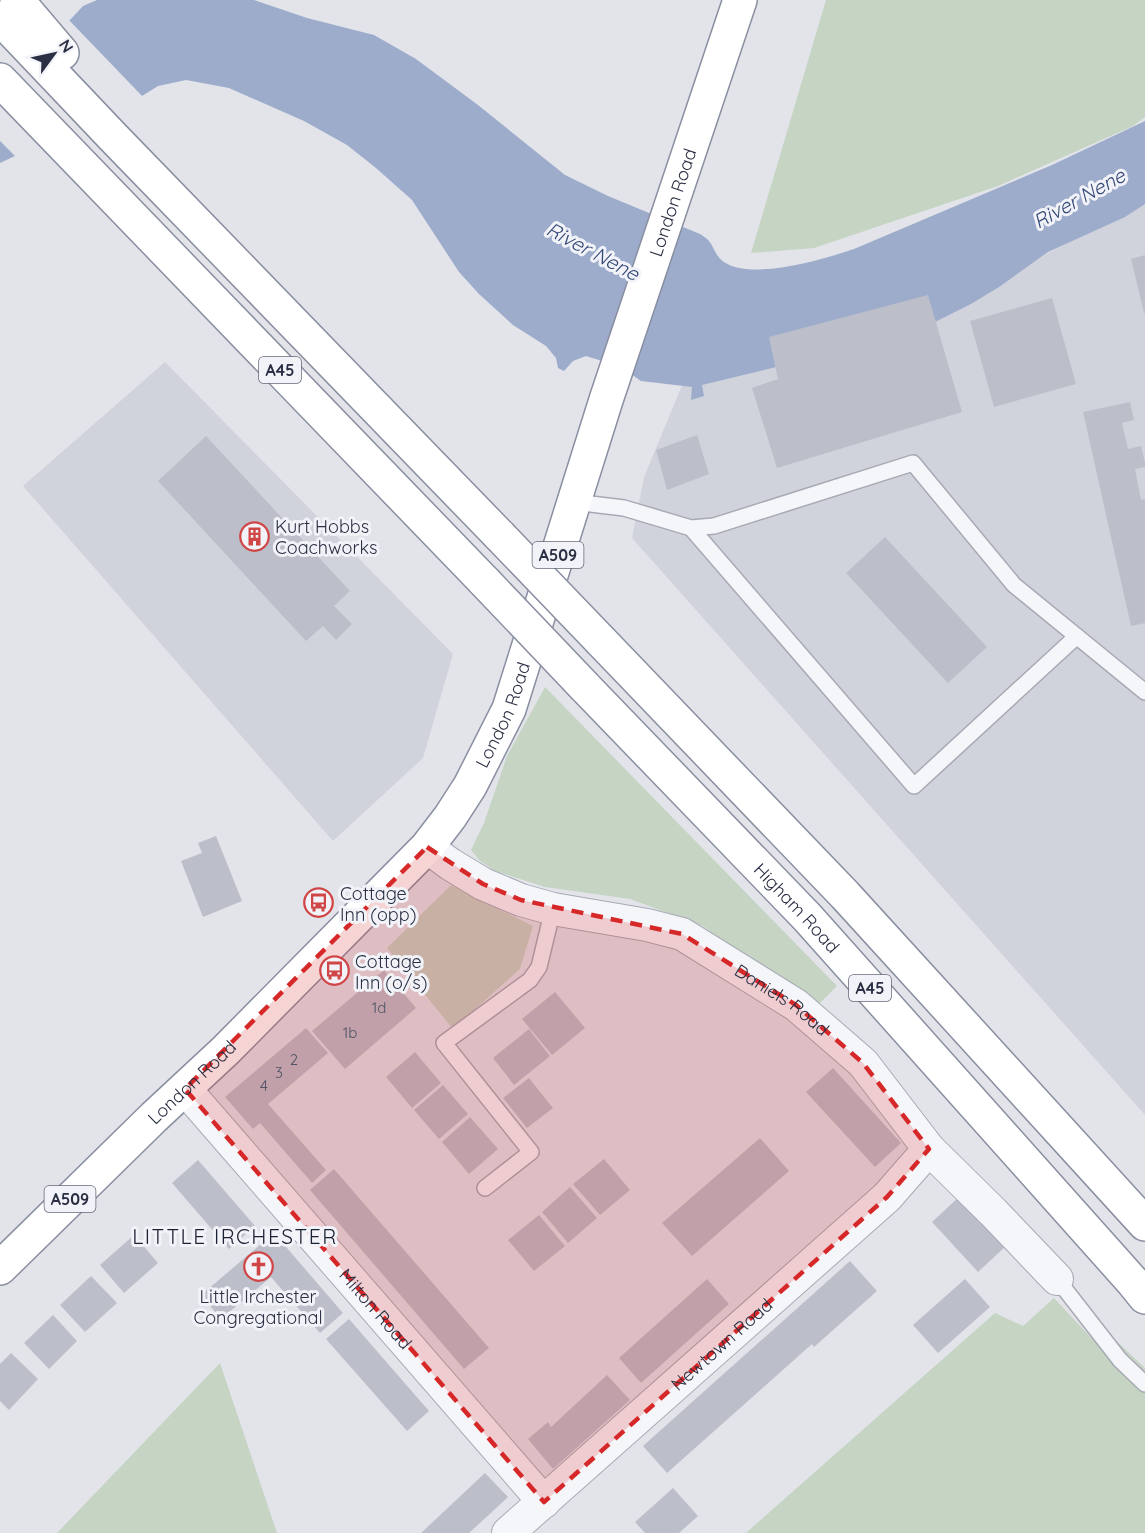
<svg xmlns="http://www.w3.org/2000/svg" width="1145" height="1533" font-family="Quicksand,sans-serif">
<rect width="100%" height="100%" fill="#e2e4ea"/>
<path fill="#d0d3dc" d="M1145,202V1115L632,538L644,477L688,371L905,328Z
M165,362L453,654L423,758L333,841L23,486Z"/>
<path fill="#c5d4c3" d="M826,0H1145V117L1133,126L998,186L814,248L751,253Z
M545,687L837,986L815,1008L703,926L630,899L545,887L495,871L480,861L471,850L484,823L507,756Z
M451,885L533,926L520,969L453,1029L387,948Z
M1054,1298L1097,1344L1107,1332L1145,1368V1533H746L995,1313L1023,1326Z
M220,1363L277,1533H57Z"/>
<path fill="#9daccb" d="M97,0H254L307,18L374,35L416,59L478,105L565,175L608,196L700,234C703,236 705,237 708,240C714,246 715,256 724,262C751,281 825,259 854,249L1052,165L1145,121V204L1125,217L1048,252L999,287L971,304L925,327V331L702,385L704,396L691,400L692,387L641,381L621,367L586,356L573,361L564,371L558,368L556,358L546,346L513,325L479,294L459,272L412,200L376,168L347,145L304,121L229,88L186,80L158,86L142,96L0,163V53L69,21L83,6Z"/>
<path fill="#e2e4ea" d="M67,18L144,98L17,158L0,141V50Z"/>
<path fill="#bcbfca" d="M1145,255V313H1144L1131,259Z
M928,295L962,412L777,468L752,388L778,379L769,337Z
M1052,298L1076,384L994,407L970,321Z
M1130,402L1134,420L1122,423L1128,449L1141,446L1145,463V467L1135,469L1141,500L1145,499V623L1131,626L1083,412Z
M697,435L709,474L667,490L656,450Z
M206,436L350,591L334,606L352,624L336,640L323,626L306,641L158,481Z
M885,537L987,647L948,683L846,573Z
M216,836L242,901L203,917L181,861L202,853L198,843Z
M384,970L416,1008L345,1069L312,1031Z
M555,992L585,1028L552,1055L522,1019Z
M306,1028L328,1053L268,1104L326,1170L312,1183L260,1123L253,1129L225,1097Z
M529,1029L550,1056L514,1085L493,1058Z
M415,1052L441,1083L412,1108L386,1077Z
M833,1068L901,1143L875,1167L806,1092Z
M529,1078L553,1108L527,1128L503,1098Z
M443,1085L468,1114L439,1139L414,1110Z
M470,1117L498,1149L469,1174L442,1142Z
M760,1138L789,1171L692,1256L662,1223Z
M604,1159L630,1190L600,1215L573,1184Z
M198,1160L255,1226L229,1249L172,1183Z
M334,1169L489,1348L464,1369L310,1190Z
M570,1187L597,1218L568,1243L542,1212Z
M960,1196L1006,1246L978,1272L932,1222Z
M539,1215L565,1246L534,1271L508,1240Z
M274,1233L343,1313L320,1333L271,1277L221,1319L201,1295Z
M134,1235L158,1263L124,1293L100,1265Z
M850,1261L877,1291L814,1347L812,1344L667,1473L643,1446Z
M91,1276L117,1303L85,1332L60,1305Z
M707,1279L729,1304L641,1383L619,1358Z
M965,1279L990,1307L938,1353L913,1325Z
M53,1315L77,1341L49,1369L24,1343Z
M349,1319L429,1411L407,1431L326,1339Z
M11,1353L38,1379L9,1410L0,1401V1364Z
M607,1375L630,1400L553,1469L528,1439L548,1422L551,1427Z
M485,1473L508,1497L493,1511L469,1533H421Z
M673,1488L698,1516L679,1533H645L635,1522Z"/>
<g fill="none" stroke-linecap="round" stroke-linejoin="round">
<defs>
<path id="service" d="M574,502L624,508L691,528L714,526L913,463L1014,585L1145,692
M691,528L914,786L1077,636
M485,1188L531,1152L444,1043L530,980L539,967L553,909
M1057,1279L1120,1360L1145,1384"/>
<g id="minor">
<path id="s1" d="M427,847L450,864L483,884L521,900L553,909L647,925L682,934L796,1005L863,1063L929,1149L993,1212L1057,1279"/>
<path id="s2" d="M185,1089L544,1502"/>
<path id="s3" d="M508,1533L887,1197L929,1149"/>
</g>
<g id="trunk">
<path d="M17,0L62,53"/>
<path d="M0,18L114,138L500,536"/>
<path d="M0,80L485,582"/>
<path d="M601,641L845,895L1145,1224"/>
<path id="s4" d="M585,687L807,917L1132,1281L1145,1297"/>
<path id="s5" d="M0,1268L154,1117L225,1051L427,847L450,817L470,786L509,709L606,400L740,0"/>
</g>
</defs>
<use href="#service" stroke="#a7aab5" stroke-width="18"/>
<use href="#minor" stroke="#a7aab5" stroke-width="34"/>
<use href="#trunk" stroke="#898fa1" stroke-width="36"/>
<use href="#service" stroke="#f5f6f9" stroke-width="15"/>
<use href="#minor" stroke="#f5f6f9" stroke-width="32"/>
<use href="#trunk" stroke="#fff" stroke-width="33"/>
<defs>
<path id="trunk-bridge" d="M500,536L601,641
M485,582L585,687"/>
</defs>
<use href="#trunk-bridge" stroke="#898fa1" stroke-width="36" stroke-linecap="butt"/>
<use href="#trunk-bridge" stroke="#fff" stroke-width="33"/>
</g>
<path fill="#d62828" fill-opacity="0.2" stroke="#d62828" stroke-width="4.5" stroke-dasharray="12 8" stroke-linejoin="round" d="M427,847L483,884L521,900L682,934L796,1005L863,1063L929,1149L887,1197L544,1502L185,1089Z"/>
<defs>
<symbol id="building-ring" viewBox="-11 -11 22 22"><circle r="9.5" fill="#f2f3f8" stroke="#d04647" stroke-width="1.5"/><path d="M-4-6H4V6H1V3H-1V6H-4ZM-2.5-4.3h1.7v1.8h-1.7ZM.8-4.3h1.7v1.8H.8ZM-2.5-1h1.7V.8h-1.7ZM.8-1h1.7V.8H.8Z" fill="#d04647"/></symbol>
<symbol id="bus-ring" viewBox="-11 -11 22 22"><circle r="9.5" fill="#f2f3f8" stroke="#d04647" stroke-width="1.5"/><path d="M-5-6H5V4H4V6H2V4H-2V6H-4V4H-5ZM-3.5-4V0h7V-4ZM-3.5 1.2v1.5H-2V1.2ZM2 1.2v1.5H3.5V1.2Z" fill="#d04647"/></symbol>
<symbol id="church-ring" viewBox="-11 -11 22 22"><circle r="9.5" fill="#f2f3f8" stroke="#d04647" stroke-width="1.5"/><path d="M-1.2-6h2.4v3.5h3.3v2.4h-3.3V6h-2.4V-.1h-3.3v-2.4h3.3Z" fill="#d04647"/></symbol>
</defs>
<g fill-rule="evenodd">
<use href="#building-ring" x="238" y="520" width="33" height="33"/>
<use href="#bus-ring" x="302" y="886" width="33" height="33"/>
<use href="#bus-ring" x="318" y="954" width="33" height="33"/>
<use href="#church-ring" x="242" y="1250" width="33" height="33"/>
</g>
<g text-anchor="middle" dominant-baseline="central" stroke-width="6" stroke-linejoin="round" paint-order="stroke">
<g font-size="15" fill="#4e5365">
<text x="379" y="1007">1d</text>
<text x="350" y="1032">1b</text>
<text x="294" y="1059">2</text>
<text x="279" y="1072">3</text>
<text x="264" y="1085">4</text>
</g>
<g fill="#f2f3f8" stroke="#666a79" stroke-width="1.5">
<rect x="259" y="357" width="42" height="26" rx="4.5"/>
<rect x="532.5" y="542" width="51" height="26" rx="4.5"/>
<rect x="849" y="975" width="42" height="26" rx="4.5"/>
<rect x="44.5" y="1186" width="51" height="26" rx="4.5"/>
</g>
<g font-size="16" font-weight="bold" fill="#2a2f43">
<text x="280" y="370">A45</text>
<text x="558" y="555">A509</text>
<text x="870" y="988">A45</text>
<text x="70" y="1199">A509</text>
</g>
<g font-size="18" fill="#2a2f43" stroke="#f2f3f8">
<text stroke="none"><textPath href="#s5" startOffset="1293">London Road</textPath></text>
<text stroke="none"><textPath href="#s5" startOffset="753">London Road</textPath></text>
<text stroke="none"><textPath href="#s4" startOffset="306">Higham Road</textPath></text>
<text stroke="none"><textPath href="#s1" startOffset="393">Daniels Road</textPath></text>
<text stroke="none"><textPath href="#s5" startOffset="267">London Road</textPath></text>
<text stroke="none"><textPath href="#s2" startOffset="291">Milton Road</textPath></text>
<text stroke="none"><textPath href="#s3" startOffset="285">Newtown Road</textPath></text>
</g>
<g font-size="18" fill="#2a2f43" stroke="#f2f3f8" text-anchor="start">
<text x="275" y="526">Kurt Hobbs<tspan x="275" dy="21">Coachworks</tspan></text>
<text x="340" y="893">Cottage<tspan x="340" dy="21">Inn (opp)</tspan></text>
<text x="355" y="961">Cottage<tspan x="355" dy="21">Inn (o/s)</tspan></text>
<text x="258" y="1296" text-anchor="middle">Little Irchester<tspan x="258" dy="21">Congregational</tspan></text>
</g>
<g font-size="20" font-style="italic" fill="#334877" stroke="#f2f3f8">
<text transform="translate(1079 198) rotate(-29)">River Nene</text>
<text transform="translate(593 251) rotate(28)">River Nene</text>
</g>
<g font-size="21" letter-spacing="1.5" fill="#1c2033" stroke="#f2f3f8">
<text x="235" y="1236">LITTLE IRCHESTER</text>
</g>
</g>
<g transform="translate(54 54) rotate(57)" stroke="#f2f3f8" stroke-width="4.5" paint-order="stroke">
<path d="M0-4.5L10 22L0 15L-10 22Z" fill="#2a2f43"/>
<text y="-9" font-size="16" font-weight="bold" text-anchor="middle" fill="#2a2f43">N</text>
</g>
</svg>
